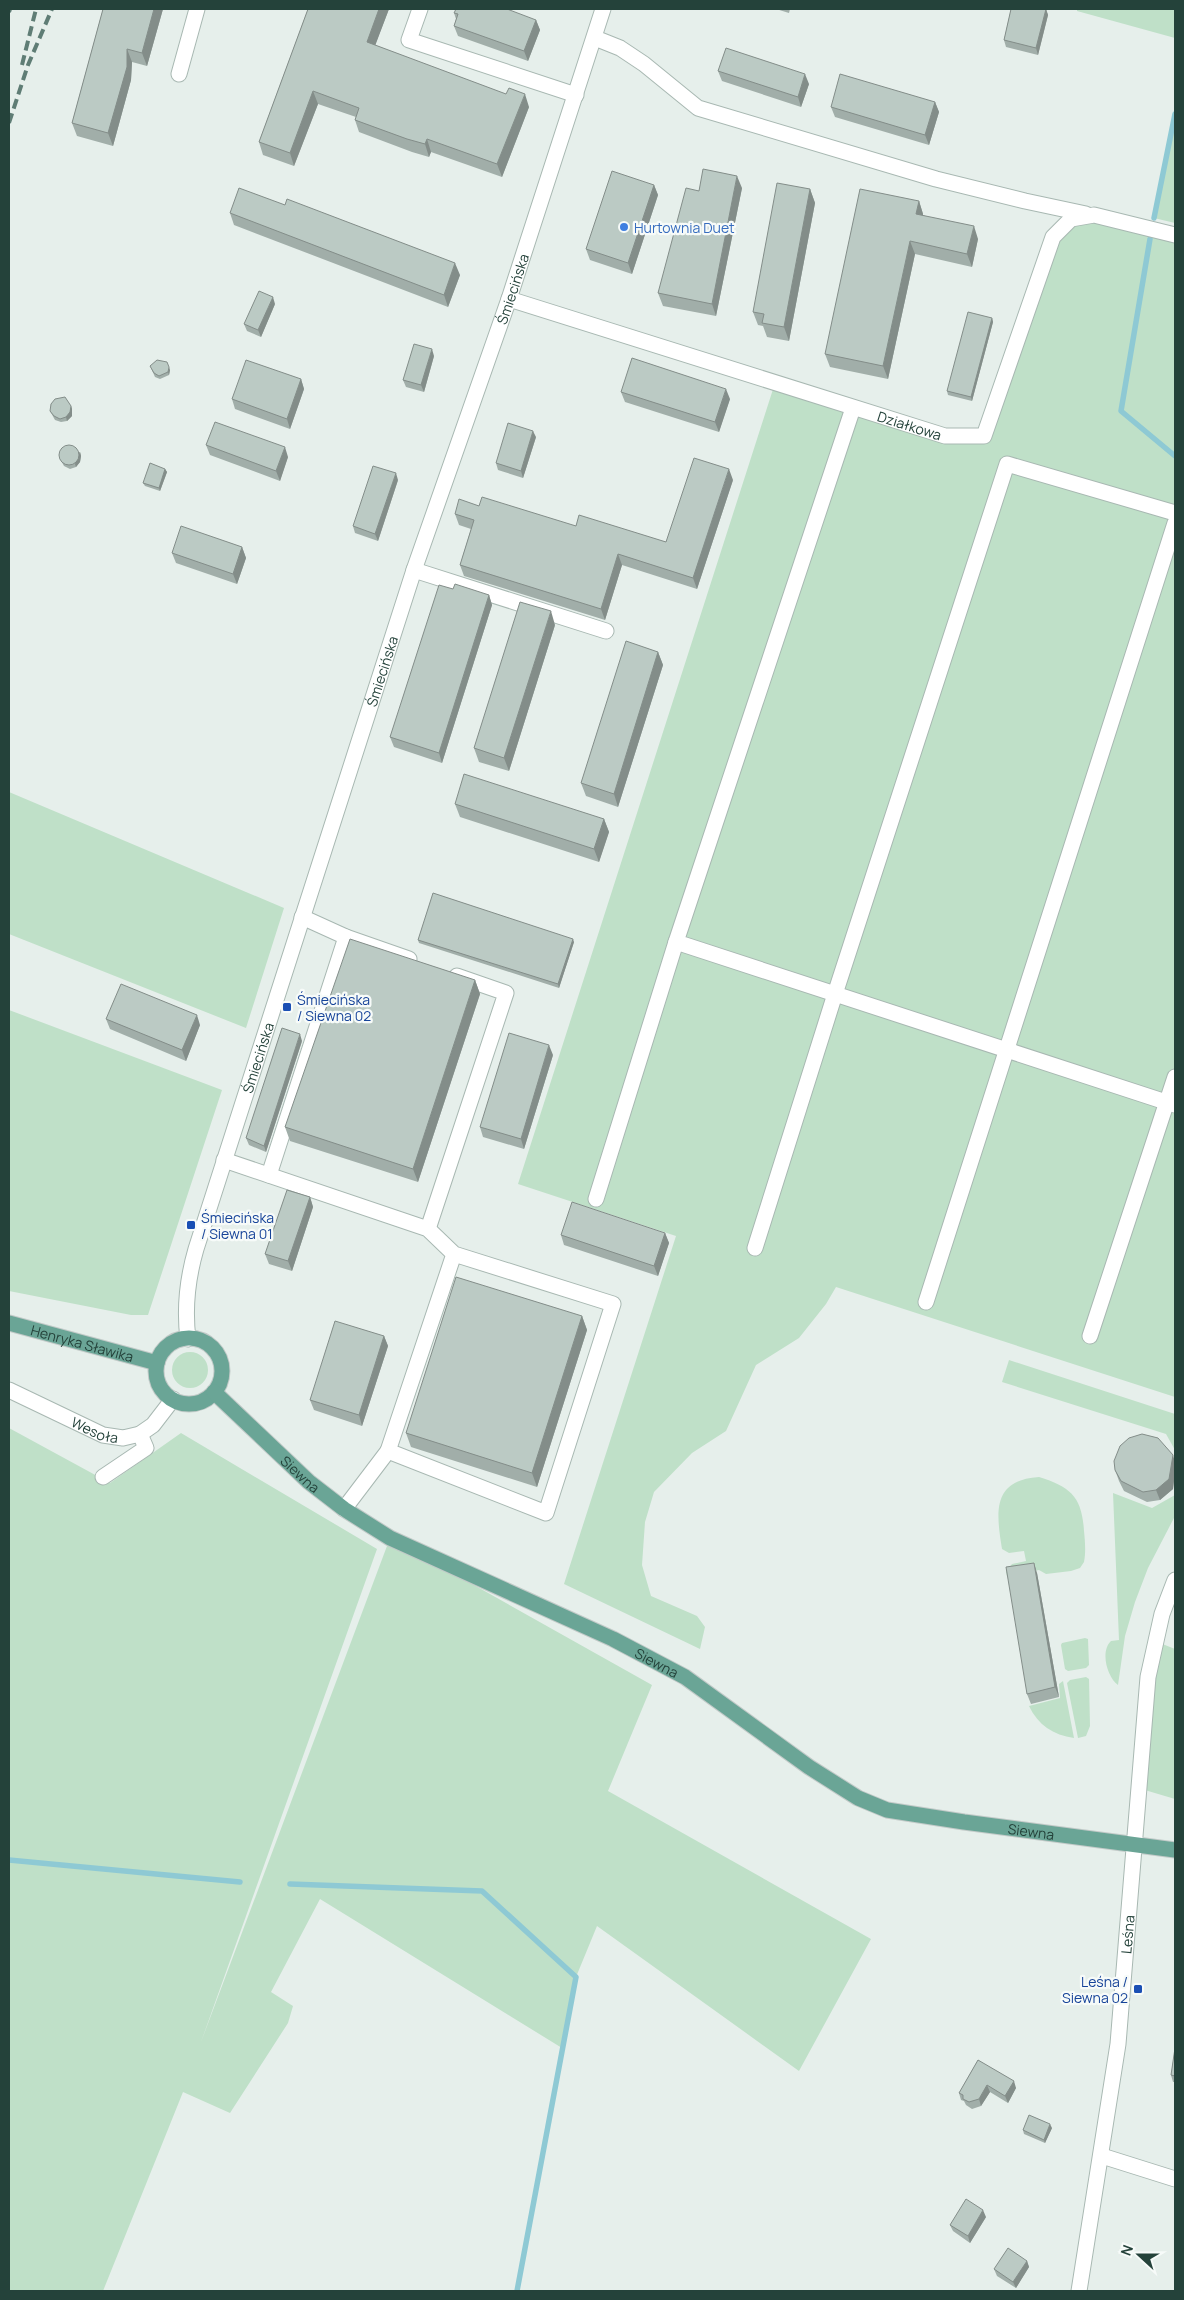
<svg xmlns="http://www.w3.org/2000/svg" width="1184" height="2300" font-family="Manrope,sans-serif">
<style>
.green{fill:#bfe0c8}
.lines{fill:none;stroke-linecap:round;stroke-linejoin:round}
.stream{stroke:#8ec9d4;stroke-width:5.5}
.minor-casing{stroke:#a8b8b2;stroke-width:17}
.major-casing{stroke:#c2cac8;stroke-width:17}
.minor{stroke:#fff;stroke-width:15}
.major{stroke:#6aa596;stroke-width:15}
.rail{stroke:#5f7d75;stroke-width:4;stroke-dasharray:10 5;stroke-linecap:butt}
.wall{fill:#a1aea9}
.shaded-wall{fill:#838d89}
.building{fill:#bbcac4;stroke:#838d89}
.shop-dot{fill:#3f7fe0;stroke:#f7fbf9;stroke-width:2}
.transit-dot{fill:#1a4fb4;stroke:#f7fbf9;stroke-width:2}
.labels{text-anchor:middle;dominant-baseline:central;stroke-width:4.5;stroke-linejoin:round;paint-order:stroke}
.shop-label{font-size:14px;fill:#366cbe;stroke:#f7fbf9;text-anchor:start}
.street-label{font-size:14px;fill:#24423a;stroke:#f7fbf9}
.transit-label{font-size:14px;fill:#164399;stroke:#f7fbf9;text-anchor:start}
</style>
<rect width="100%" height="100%" fill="#e6efeb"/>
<path class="green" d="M1077,9H1175V38L1077,11Z
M1175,114V223L1154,218Z
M1071,219L1175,235V1397L836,1287L826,1304L799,1338L756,1365L726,1431L692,1453L654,1492L645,1522L642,1565L651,1596L697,1616L705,1627L700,1649L564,1584L676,1236L518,1184L775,383L945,436H984L1053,237Z
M9,792L284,908L246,1028L9,934Z
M9,1010L222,1090L148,1315H131L9,1291Z
M172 1370a18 18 0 1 1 36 0a18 18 0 1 1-36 0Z
M1009,1360L1175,1414V1450L1166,1434L1002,1382Z
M9,1428L110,1483L181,1433L377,1549L201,2042L390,1538L652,1685L608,1791L871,1939L799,2071L597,1926L576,1977L562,2048L320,1899L271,1992L293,2006L288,2023L230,2113L183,2092L103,2291H9Z
M1039,1477C1071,1487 1082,1497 1084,1531C1085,1541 1086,1552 1084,1562L1080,1568L1071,1571L1046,1574L1039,1570L1007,1576L1006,1572L1012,1564L1026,1561L1024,1551L1009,1553L1002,1549C996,1512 992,1480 1039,1477Z
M1113,1493L1152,1508L1175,1495V1516L1148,1568L1135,1602L1125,1636L1118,1685C1107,1677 1100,1651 1111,1641L1119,1640Z
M1085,1638L1088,1639L1089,1665L1086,1668L1068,1671L1065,1669L1061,1645L1062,1643Z
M1155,1641L1175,1649V1799L1138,1788Z
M1086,1677L1089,1679L1090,1726L1086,1736L1078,1738L1067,1683L1070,1680Z
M1063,1681L1074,1738C1053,1735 1038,1725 1029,1706L1060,1698L1059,1684Z"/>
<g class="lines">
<path class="stream" d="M1154,218L1175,114
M1150,239L1121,411L1175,456
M9,1860L240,1882
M290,1884L482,1891L576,1977L517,2291"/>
<defs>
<g id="minor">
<path d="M420,9L409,40L576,95"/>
<path d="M595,38L620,48L644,64L698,108L936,179L1025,201L1086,214"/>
<path d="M179,74L197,9"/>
<path id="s1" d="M509,299L945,436H984L1053,237L1071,219L1094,215L1175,235"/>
<path d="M853,408L676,942L1175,1105"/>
<path d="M414,570L606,631"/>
<path d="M302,917L346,937"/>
<path d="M224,1160L428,1229L454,1254L388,1451L546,1513L613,1304L454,1254"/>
<path d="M269,1175L346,937L409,959"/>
<path d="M596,1199L676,942"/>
<path d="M428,1229L506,993L457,976"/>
<path d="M755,1248L835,994L1007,464L1175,513"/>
<path d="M926,1302L1175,523"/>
<path d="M1090,1336L1175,1077"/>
<path id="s2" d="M188,1339C184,1307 187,1280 196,1249L414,570L509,299L603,9"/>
<path id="s3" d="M9,1390L103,1435L123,1438L140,1434L153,1425L173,1399"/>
<path d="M103,1477L146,1448L140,1434"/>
<path d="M344,1509L388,1451"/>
<path d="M1102,2156L1175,2179"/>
<path id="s4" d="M1079,2291L1118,2044L1148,1677L1162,1614L1175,1580"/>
</g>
<g id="major">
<path id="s5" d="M9,1323L157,1363"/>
<circle cx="189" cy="1371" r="33"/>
<path id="s6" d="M214,1392L309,1482L344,1509L390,1538L613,1639L685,1677L809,1767L858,1798L887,1810L964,1822L1175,1850"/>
</g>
</defs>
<use href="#minor" class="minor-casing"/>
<use href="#major" class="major-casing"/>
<use href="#minor" class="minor"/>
<use href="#major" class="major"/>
<path class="rail" d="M9,12L10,9
M22,65L36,9
M9,123L28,65L52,9"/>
</g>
<path class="wall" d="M103,9H163L147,66L132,62L131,80L113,146L77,136L72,123Z
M308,9H389L375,45L529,107L502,177L431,152L429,157L412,152L359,132L355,120L356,117L318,104L294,166L263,155L259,142Z
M776,9H790L789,13Z
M1011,9H1046L1048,15L1038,55L1006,47L1004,40Z
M454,13L536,20L540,30L528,61L458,36L454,26L456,19Z
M718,71L809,84L801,107L722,81Z
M935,102L939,112L929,145L835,117L831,107Z
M654,185L658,195L632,274L590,260L586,249Z
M742,188L716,316L663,306L658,293L699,191Z
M810,189L815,203L789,341L767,337L763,326L758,325L753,312Z
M919,201L923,214V215L978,239L972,267L915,254L888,379L830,367L825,354Z
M230,213L460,275L448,307L234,225Z
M275,304L261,337L247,331L244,324Z
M992,318L993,322L972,401L948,395L947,391Z
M434,356L424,392L406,387L403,380Z
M150,366L170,370L169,375L160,379L155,377Z
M301,379L304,389L290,429L235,409L232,399Z
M621,392L730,399L719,432L625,402Z
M71,406L72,409V416L67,421L61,422L55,420L50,411Z
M536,437L523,478L498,470L496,463Z
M206,445L288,457L280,481L210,455Z
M80,452L81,456L80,462L76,467L70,469L64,466L59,457Z
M165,469L167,472L160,491L145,486L143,483Z
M398,480L378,541L355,533L353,526Z
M733,480L697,589L622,565L605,620L464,576L460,565L471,529L459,525L455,514L479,506L576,526L666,542Z
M242,547L246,558L237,584L176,563L172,553Z
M453,589L489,595L492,605L442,763L394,747L390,737Z
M555,625L509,771L479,762L474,748Z
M658,652L663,665L618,807L586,796L581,783Z
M455,804L604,819L609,832L599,862L460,817Z
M418,940L574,942L559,988L419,943Z
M475,980L480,994L418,1182L290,1141L285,1127Z
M106,1019L200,1025L186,1061L110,1029Z
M302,1041L266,1152L249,1145L246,1138Z
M553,1055L524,1149L483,1137L480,1127Z
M310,1197L313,1207L292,1271L269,1264L265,1254Z
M665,1233L669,1243L658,1276L564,1245L561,1235Z
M582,1316L587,1330L537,1487L411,1447L406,1433Z
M384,1336L388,1346L362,1426L314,1410L310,1400Z
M1175,1462V1473L1173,1489L1160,1500L1147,1502L1124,1491L1119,1481L1115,1470Z
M1037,1573L1059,1697L1031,1704L1027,1694Z
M1175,2048V2082H1173L1171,2075Z
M978,2060L1016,2088L1008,2103L990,2092L981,2106L972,2109L966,2105L964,2101L961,2100L959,2093Z
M1052,2128L1045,2143L1024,2134L1023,2130Z
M986,2217L970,2243L953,2231L950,2225Z
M1027,2261L1029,2267L1016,2288L997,2276L994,2269Z"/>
<path class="shaded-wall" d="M154,9H163L147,66L142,53Z
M379,9H389L372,54L367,42Z
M1046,9L1048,15L1038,55L1036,48Z
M536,20L540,30L528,61L524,51Z
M127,49L132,62L131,80L113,146L108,133Z
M805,74L809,84L801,107L798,97Z
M313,91L318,104L294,166L290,153Z
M525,94L529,107L502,177L497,164Z
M935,102L939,112L929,145L925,135Z
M427,139L431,152L429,157L425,144Z
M737,176L742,188L716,316L712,304Z
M654,185L658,195L632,274L628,263Z
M810,189L815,203L789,341L784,327Z
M919,201L923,214L921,227L916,214Z
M974,226L978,239L972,267L967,254Z
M910,241L915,254L888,379L883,366Z
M455,263L460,275L448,307L444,295Z
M273,297L275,304L261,337L258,330Z
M992,318L993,322L972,401L971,397Z
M432,349L434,356L424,392L421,385Z
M169,367L170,370L169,375L168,372Z
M301,379L304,389L290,429L287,419Z
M726,389L730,399L719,432L715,422Z
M71,406L72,409V416L67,421L66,417Z
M533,431L536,437L523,478L521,471Z
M285,447L288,457L280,481L276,471Z
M80,452L81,456L80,462L76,467L75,464Z
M165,469L167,472L160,491L159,488Z
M729,469L733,480L697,589L693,578Z
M396,473L398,480L378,541L375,534Z
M242,547L246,558L237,584L233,574Z
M618,554L622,565L605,620L601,609Z
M489,595L492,605L442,763L439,753Z
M551,611L555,625L509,771L504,758Z
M658,652L663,665L618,807L614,794Z
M604,819L609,832L599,862L594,849Z
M573,939L574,942L559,988L558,984Z
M475,980L480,994L418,1182L413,1169Z
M197,1015L200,1025L186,1061L182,1050Z
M300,1034L302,1041L266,1152L264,1146Z
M549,1045L553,1055L524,1149L521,1139Z
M310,1197L313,1207L292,1271L288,1261Z
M665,1233L669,1243L658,1276L654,1266Z
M582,1316L587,1330L537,1487L532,1473Z
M384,1336L388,1346L362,1426L359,1415Z
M1173,1455L1175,1462V1473L1173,1489L1160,1500L1156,1490Z
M1034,1563L1037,1573L1059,1697L1055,1687Z
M1014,2081L1016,2088L1008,2103L1005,2096Z
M987,2085L990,2092L981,2106L979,2099Z
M1050,2124L1052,2128L1045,2143L1044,2140Z
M983,2210L986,2217L970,2243L968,2236Z
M1027,2261L1029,2267L1016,2288L1013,2282Z"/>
<path class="building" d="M103,9H154L142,53L127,49V67L108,133L72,123Z
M308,9H379L367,42L506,94L509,88L525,94L497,164L427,139L425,144L407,139L355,120L359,108L313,91L290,153L259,142Z
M456,9H507L536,20L524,51L454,26L458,14L454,13Z
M1011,9H1046L1036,48L1004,40Z
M726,48L805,74L798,97L718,71Z
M840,74L935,102L925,135L831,107Z
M703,169L737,176L712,304L658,293L686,188L699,191Z
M612,171L654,185L628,263L586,249Z
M777,183L810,189L784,327L762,323L764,314L753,312Z
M239,188L285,205L287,199L455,263L444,295L230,213Z
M860,189L919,201L916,214L974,226L967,254L910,241L883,366L825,354Z
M259,291L273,297L258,330L244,324Z
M968,312L992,318L971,397L947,391Z
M414,344L432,349L421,385L403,380Z
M632,358L726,389L715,422L621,392Z
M157,360L167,362L169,367L168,372L159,376L154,373L150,366Z
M246,360L301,379L287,419L232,399Z
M65,397L71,406L70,412L66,417L60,419L54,416L50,411L51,404L55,399Z
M215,422L285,447L276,471L206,445Z
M508,423L533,431L521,471L496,463Z
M59 455a10 10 0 1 1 20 0a10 10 0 1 1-20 0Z
M694,458L729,469L693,578L618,554L601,609L460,565L474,520L455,514L459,499L479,506L482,497L576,526L579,515L666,542Z
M150,463L165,469L159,488L143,483Z
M373,466L396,473L375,534L353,526Z
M181,526L242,547L233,574L172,553Z
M455,584L489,595L439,753L390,737L439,585L453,589Z
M520,602L551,611L504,758L474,748Z
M626,641L658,652L614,794L581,783Z
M464,774L604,819L594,849L455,804Z
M433,893L573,939L558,984L418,940Z
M350,939L475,980L413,1169L285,1127Z
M121,984L197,1015L182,1050L106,1019Z
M282,1028L300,1034L264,1146L246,1138Z
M509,1033L549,1045L521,1139L480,1127Z
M287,1190L310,1197L288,1261L265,1254Z
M572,1202L665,1233L654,1266L561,1235Z
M456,1277L582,1316L532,1473L406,1433Z
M335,1321L384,1336L359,1415L310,1400Z
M1142,1434L1158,1438L1173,1455L1169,1479L1156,1490L1143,1492L1121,1481L1115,1470L1114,1461L1120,1446L1129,1438Z
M1034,1563L1055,1687L1027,1694L1006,1567Z
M1175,2048V2076L1171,2075Z
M978,2060L1014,2081L1005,2096L987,2085L979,2099L969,2102L963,2099V2095L959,2093Z
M1029,2115L1050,2124L1044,2140L1023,2130Z
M966,2199L983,2210L968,2236L950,2225Z
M1008,2248L1027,2261L1013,2282L994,2269Z"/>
<circle class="shop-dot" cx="624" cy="227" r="5"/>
<g class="transit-dot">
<rect x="282" y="1002" width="10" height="10" rx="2.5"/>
<rect x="186" y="1220" width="10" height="10" rx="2.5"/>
<rect x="1133" y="1984" width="10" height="10" rx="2.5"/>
</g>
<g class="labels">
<g class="shop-label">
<text x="634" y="227">Hurtownia Duet</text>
</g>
<g class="street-label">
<text stroke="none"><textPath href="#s2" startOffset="1102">Śmiecińska</textPath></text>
<text stroke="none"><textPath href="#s1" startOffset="420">Działkowa</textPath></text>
<text stroke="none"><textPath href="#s2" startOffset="698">Śmiecińska</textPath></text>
<text stroke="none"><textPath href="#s2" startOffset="292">Śmiecińska</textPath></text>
<text stroke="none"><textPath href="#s5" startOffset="76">Henryka Sławika</textPath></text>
<text stroke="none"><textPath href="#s3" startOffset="95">Wesoła</textPath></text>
<text stroke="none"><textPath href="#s6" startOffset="119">Siewna</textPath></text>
<text stroke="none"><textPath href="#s6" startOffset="524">Siewna</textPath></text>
<text stroke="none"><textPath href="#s6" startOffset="944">Siewna</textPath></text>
<text stroke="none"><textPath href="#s4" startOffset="360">Leśna</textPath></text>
</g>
<g class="transit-label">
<text x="297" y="999">Śmiecińska<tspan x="297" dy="16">/ Siewna 02</tspan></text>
<text x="201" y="1217">Śmiecińska<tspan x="201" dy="16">/ Siewna 01</tspan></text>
<text x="1128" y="1981" text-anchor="end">Leśna /<tspan x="1128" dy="16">Siewna 02</tspan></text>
</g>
</g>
<rect width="1184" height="2300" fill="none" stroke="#24423a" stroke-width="20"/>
<g transform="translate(1139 2255) rotate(291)" stroke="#f7fbf9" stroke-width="4" paint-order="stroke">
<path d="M0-4L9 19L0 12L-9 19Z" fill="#24423a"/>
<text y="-8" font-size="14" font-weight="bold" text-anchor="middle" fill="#24423a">N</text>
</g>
</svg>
